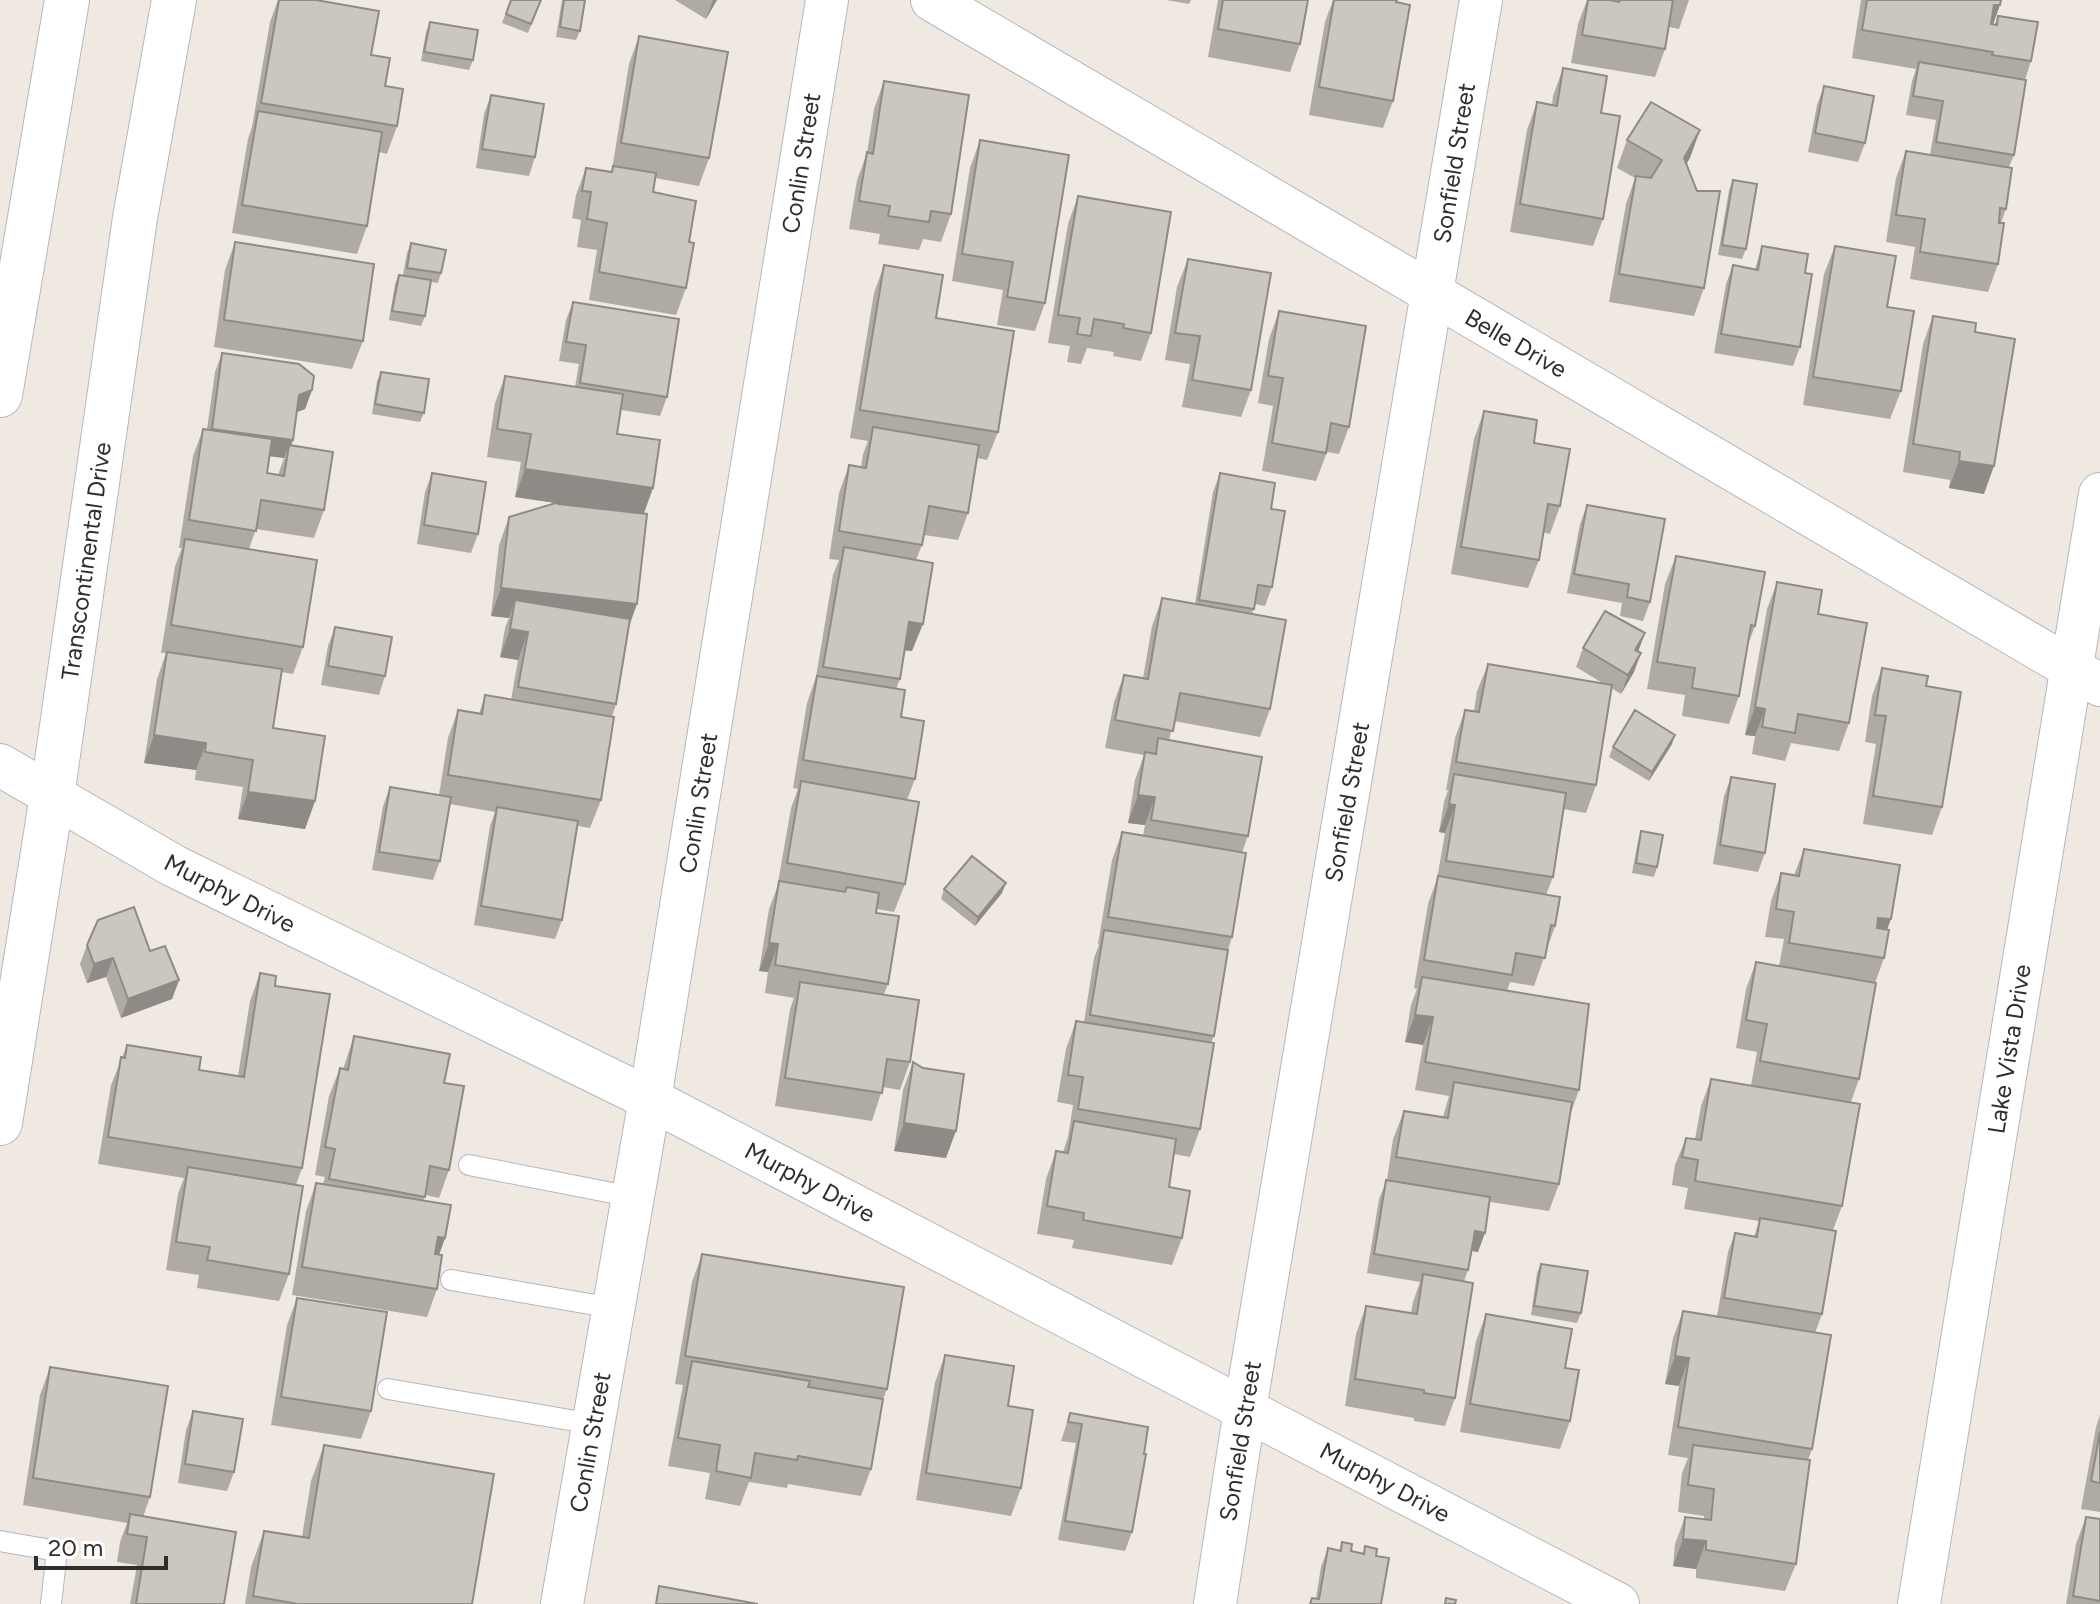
<svg xmlns="http://www.w3.org/2000/svg" width="2100" height="1604" font-family="Figtree,sans-serif">
<style>
.lines{fill:none;stroke-linecap:round;stroke-linejoin:round}
.lane-casing{stroke:#b4b7c1;stroke-width:22}
.street-casing{stroke:#b4b7c1;stroke-width:44}
.secondary-casing{stroke:#b4b7c1;stroke-width:46}
.lane{stroke:#fff;stroke-width:20}
.street{stroke:#fff;stroke-width:42}
.secondary{stroke:#fff;stroke-width:44}
.wall{fill:#afaba4;fill-rule:evenodd}
.shaded-wall{fill:#8e8b86}
.building{fill:#cbc7bf;stroke:#8e8b86;stroke-width:2}
.labels{text-anchor:middle;dominant-baseline:central;stroke-width:6;stroke-linejoin:round;paint-order:stroke}
.street-label{font-size:24px;fill:#2e2e2e;stroke:#fff}
</style>
<rect width="100%" height="100%" fill="#efe9e1"/>
<g class="lines">
<defs>
<path id="lane" d="M469,1165L633,1197
M451,1280L613,1308
M388,1389L593,1424
M0,1541L57,1551L51,1604"/>
<path id="street" d="M932,0L2100,685
M0,765L174,866L650,1099L1618,1604
M562,1604L650,1099L827,0
M1215,1604L1245,1409L1481,0
M1919,1604L2100,494"/>
<path id="secondary" d="M0,395L67,0
M0,1123L52,796L135,218L174,0"/>
</defs>
<use href="#lane" class="lane-casing"/>
<use href="#street" class="street-casing"/>
<use href="#secondary" class="secondary-casing"/>
<use href="#lane" class="lane"/>
<use href="#street" class="street"/>
<use href="#secondary" class="secondary"/>
</g>
<path class="wall" d="M278,0H316L371,55L385,86L397,126L387,154L379,152L367,226L357,254L232,233L248,139L252,127L270,22Z
M511,0H541L528,33L502,23Z
M562,0H585L580,31L576,40L556,37Z
M675,0H717L706,19Z
M1166,0H1191L1189,4Z
M1218,0H1308L1300,44L1290,72L1208,57Z
M1333,0H1397L1393,101L1383,128L1309,115L1325,22Z
M1587,0H1689L1679,29L1669,27L1665,49L1655,77L1571,63L1578,24Z
M1861,0H2001L1993,24H1995L1998,16L2031,61L2025,80L2014,155L2009,167L2006,209L2001,223L1998,264L1988,292L1910,279L1915,247L1886,242L1896,178L1906,151L1930,155L1936,120L1906,115L1912,81L1916,69L1852,58Z
M430,22L473,60L469,70L421,61L426,32Z
M639,36L709,158L699,186L655,178L653,192L689,242L686,288L676,315L589,300L597,250L577,247L581,220L572,218L576,195L586,168L611,172L612,170L629,64Z
M1563,68L1601,113L1603,219L1593,246L1510,232L1527,130L1537,102L1552,105L1553,96Z
M884,81L951,214L941,242L923,239L919,250L878,244L880,234L849,229L857,180L867,153L874,109Z
M1824,86L1865,143L1858,162L1808,152L1817,105Z
M491,95L535,157L529,176L476,168L484,114Z
M1700,130L1687,163L1704,288L1694,316L1609,302L1626,204L1635,178L1617,168L1627,140Z
M980,140L1045,303L1035,331L997,325L1003,290L952,281L970,168Z
M1733,180L1746,249L1742,259L1718,255L1729,190Z
M1078,196L1151,333L1141,361L1113,356L1114,352L1087,348L1081,364L1067,362L1070,346L1048,343L1068,224Z
M235,242L363,341L352,369L214,347L225,270Z
M411,243L441,273L438,283L431,282L425,316L421,326L389,320L395,284L399,275H403L407,253Z
M1762,246L1805,273L1800,347L1793,366L1714,353L1726,284L1733,265L1755,269Z
M1835,246L1887,307L1901,391L1890,419L1803,405L1824,274Z
M1188,259L1251,390L1241,417L1182,407L1190,364L1165,360L1177,287Z
M884,265L936,318L998,432L987,460L977,458L968,513L958,540L924,535L922,545L916,560L912,651L904,650L900,679L896,689L901,717L915,779L907,800L905,884L894,912L877,909L876,913L888,984L884,994L910,1062L900,1090L883,1087L872,1121L775,1106L790,1009L794,998L765,993L768,972L759,971L769,909L777,888L791,808L798,789L793,788L807,703L816,677L833,575L839,560L829,559L839,493L849,465L861,467L863,454L868,441L850,438L874,293Z
M573,302L667,397L660,416L621,410L617,434L644,514L629,626L616,704L612,717L601,800L590,828L578,826L562,920L555,939L474,925L490,826L495,812L450,804L440,861L433,880L372,870L383,806L390,787L439,795L448,738L458,710L479,714L485,695L511,700L518,660L500,657L505,628L509,618L491,616L499,545L509,517L556,503L515,497L521,462L487,457L495,403L505,376L575,387L579,364L559,361L566,320Z
M1279,311L1349,427L1339,454L1327,452L1316,481L1262,471L1273,406L1258,403L1269,339Z
M1933,316L1975,332L1984,494L1949,488L1950,480L1903,472L1923,344Z
M222,353L312,390L305,409L297,412L291,445L324,510L314,538L256,529L249,549L303,647L293,674L281,672L273,728L315,801L305,829L238,819L243,787L195,780L196,770L144,763L157,679L166,653H161L175,566L182,548H179L193,456L203,429H207L215,372ZM270,456L284,458L278,475L267,473Z
M381,372L424,413L420,422L372,414L377,381Z
M1484,411L1534,443L1560,506L1550,534L1543,532L1539,560L1528,588L1451,574L1474,439Z
M432,473L478,534L471,553L417,544L425,492Z
M1220,473L1271,509L1272,587L1265,606L1255,604L1252,614L1270,709L1260,737L1174,721L1169,740L1248,836L1242,852L1232,937L1228,950L1214,1036L1211,1043L1200,1129L1190,1157L1174,1154L1169,1187L1182,1238L1172,1265L1072,1248L1074,1240L1037,1234L1046,1179L1056,1151L1063,1152L1068,1137L1073,1105L1057,1102L1066,1049L1076,1021L1084,1022L1094,958L1099,945L1098,944L1112,860L1122,832L1143,836L1145,825L1128,823L1135,780L1144,755L1105,748L1114,702L1124,675L1143,678L1152,626L1162,598L1195,604L1213,492Z
M1587,505L1650,602L1643,621L1620,616L1622,603L1567,593L1580,524Z
M1676,556L1755,626L1747,647L1739,696L1729,724L1682,716L1685,695L1647,689L1665,584Z
M1777,582L1818,614L1849,723L1839,751L1791,743L1785,761L1752,754L1755,736L1745,735L1767,609Z
M335,627L385,676L379,695L321,685L328,646Z
M1583,648L1638,652L1634,672L1621,694L1611,688L1596,785L1586,813L1563,809L1553,877L1546,895L1555,926L1534,986L1510,982L1507,991L1579,1090L1569,1118L1559,1184L1549,1211L1490,1202L1478,1252L1472,1251L1468,1270L1464,1281L1455,1398L1445,1426L1414,1421V1418L1345,1406L1356,1334L1366,1306L1411,1313L1413,1302L1420,1282L1367,1273L1379,1199L1387,1180L1393,1139L1404,1111L1443,1117L1449,1096L1415,1090L1423,1045L1405,1042L1411,1005L1417,989L1414,988L1428,904L1437,879L1445,833L1439,832L1444,802L1448,790H1446L1455,738L1465,710L1474,711L1477,691L1488,664L1604,684L1576,667Z
M1882,668L1942,807L1932,835L1863,824L1876,744L1865,742L1872,696Z
M1672,744L1649,781L1609,757L1613,747Z
M1731,777L1765,853L1758,872L1713,864L1724,796Z
M1641,831L1657,867L1654,877L1632,873L1638,841Z
M1804,849L1887,930L1884,958L1875,983L1859,1079L1851,1102L1842,1206L1833,1230L1822,1314L1815,1333L1812,1449L1808,1460L1796,1564L1785,1591L1696,1578V1569L1673,1566L1675,1544L1685,1517L1704,1519V1516L1678,1512L1682,1473L1688,1458L1668,1455L1679,1386L1665,1384L1673,1338L1683,1311L1717,1316L1728,1252L1735,1233L1754,1237L1759,1221L1684,1209L1688,1188L1672,1185L1675,1165L1686,1138L1695,1139L1701,1106L1711,1079L1751,1085L1757,1052L1736,1048L1746,989L1756,962L1779,966L1784,939L1765,937L1771,901L1781,873L1794,875Z
M944,889L1002,893L975,926L941,899Z
M87,945L150,951L179,980L172,999L121,1018L106,977L87,983L80,964Z
M260,973L275,986L302,1168L296,1185L289,1274L279,1301L197,1288L199,1275L166,1270L178,1194L184,1178L98,1164L111,1085L127,1045L199,1070L238,1076L250,1001Z
M354,1036L444,1083L449,1170L439,1198L425,1195L423,1201L445,1238L439,1255L437,1289L427,1317L292,1295L306,1211L316,1183L323,1184L325,1177L315,1175L329,1096L340,1068L343,1069Z
M913,1062L946,1158L894,1151L903,1090Z
M702,1254L887,1389L882,1402L871,1469L861,1496L788,1484L787,1488L749,1482L740,1506L705,1499L710,1473L668,1466L683,1385L675,1384L692,1282Z
M1541,1264L1581,1313L1577,1323L1531,1315L1537,1273Z
M297,1298L371,1411L361,1439L271,1425L287,1325Z
M1486,1314L1565,1368L1570,1421L1560,1449L1460,1432L1476,1341Z
M945,1355L1008,1406L1021,1488L1011,1516L916,1500L935,1382Z
M50,1367L150,1497L143,1517L224,1604H130L137,1565L117,1562L120,1542L127,1523L23,1505L40,1395Z
M193,1411L234,1472L227,1491L178,1483L186,1430Z
M1070,1413L1148,1427L1132,1532L1125,1551L1058,1540L1076,1443L1061,1441Z
M2100,1415V1512L2081,1509L2096,1427Z
M324,1445L472,1604H245L251,1567L264,1531L302,1537L311,1481Z
M2086,1517L2100,1519V1604H2066L2076,1544Z
M1342,1542L1351,1551L1363,1553L1365,1546L1376,1556L1381,1604H1310L1312,1598H1316L1321,1567L1328,1548L1339,1550Z"/>
<path class="shaded-wall" d="M713,0H717L706,19Z
M1994,5H2000L1990,33Z
M1700,130L1690,158L1674,185L1684,158Z
M312,390L305,409L292,414L299,395Z
M212,429L293,440L287,457L289,445L284,458L205,448Z
M1959,461L1994,466L1984,494L1949,488Z
M525,469L653,488L643,516L515,497Z
M501,588L637,604L627,632L515,600L509,618L491,616Z
M909,622L923,624L912,651L899,650Z
M510,629L528,632L518,660L500,657Z
M1645,633L1638,652L1635,650Z
M1641,653L1634,672L1621,694L1628,675Z
M1755,707L1765,709L1755,736L1745,735Z
M154,735L206,743L196,770L144,763Z
M1675,735L1672,744L1649,781L1652,772Z
M248,792L315,801L305,829L238,819Z
M1138,795L1155,797L1145,825L1128,823Z
M1449,804L1455,805L1445,833L1439,832Z
M1006,883L1002,893L975,926L978,917Z
M1878,918L1891,919L1881,947L1868,946Z
M769,943L778,944L768,972L759,971Z
M113,958L106,977L87,983L94,964Z
M179,980L172,999L121,1018L128,999Z
M1415,1015L1433,1017L1423,1045L1405,1042Z
M904,1123L956,1131L946,1158L894,1151Z
M1475,1231L1485,1233L1478,1252L1468,1250Z
M438,1237L445,1238L435,1266L428,1265Z
M1675,1356L1689,1358L1679,1386L1665,1384Z
M1683,1539L1706,1541L1696,1569L1673,1566Z"/>
<path class="building" d="M279,0H316L379,11L371,55L390,58L385,86L403,89L397,126L261,103Z
M511,0H541L531,24L506,14Z
M564,0H585L580,31L560,27Z
M1223,0H1308L1300,44L1218,29Z
M1334,0H1397L1396,2L1410,5L1393,101L1319,87Z
M1588,0H1610L1619,2V0H1673L1665,49L1582,35Z
M1867,0H2001L2000,5H1994L1991,24L1997,25L1998,16L2038,22L2031,61L1992,55L1993,52L1862,30Z
M430,22L478,30L473,60L424,52Z
M639,36L728,52L709,158L621,143Z
M1919,62L2026,80L2014,155L1936,142L1943,101L1913,96Z
M1563,68L1607,76L1601,113L1620,116L1603,219L1520,204L1537,102L1557,106Z
M884,81L969,95L951,214L931,211L929,222L888,216L890,206L859,201L867,152L873,154Z
M1824,86L1874,96L1865,143L1815,133Z
M491,95L544,104L535,157L482,149Z
M1651,102L1700,130L1684,158L1697,191H1720L1704,288L1619,274L1636,176L1651,178L1662,160L1627,140Z
M258,111L382,132L367,226L242,205Z
M980,140L1069,155L1045,303L1007,297L1013,262L962,254Z
M1906,151L2012,168L2006,209L2000,208L1999,223H2004L1998,264L1920,252L1925,219L1896,215Z
M613,166L656,173L653,192L696,201L689,242L694,243L686,288L599,272L607,223L587,219L591,192L582,191L586,168L612,172Z
M1733,180L1757,184L1746,249L1722,245Z
M1078,196L1171,212L1151,333L1123,328L1124,324L1094,319L1091,336L1077,334L1080,318L1058,315Z
M235,242L374,264L363,341L224,320Z
M411,243L446,250L441,273L407,268Z
M1762,246L1808,254L1805,273L1812,274L1800,347L1721,334L1733,265L1758,270Z
M1835,246L1896,256L1887,307L1914,311L1901,391L1813,377Z
M1188,259L1271,273L1251,390L1192,380L1200,336L1175,333Z
M884,265L943,275L936,318L1014,331L998,432L860,410Z
M399,275L431,280L425,316L392,311Z
M573,302L679,319L667,397L580,383L586,345L566,342Z
M1279,311L1366,326L1349,427L1331,423L1326,453L1272,443L1283,378L1268,376Z
M1933,316L1976,323L1975,332L2015,339L1994,466L1959,461L1960,452L1913,444Z
M222,353L299,364L314,376L312,390L299,395L293,440L212,429Z
M381,372L429,379L424,413L375,404Z
M505,376L623,394L617,434L660,440L653,488L525,469L531,434L497,429Z
M1484,411L1537,420L1534,443L1570,449L1560,506L1548,504L1539,560L1461,547Z
M873,427L979,445L968,513L929,506L922,545L839,531L849,465L866,468Z
M203,429L272,439L267,473L284,476L289,445L333,452L324,510L261,500L256,531L189,520Z
M432,473L486,482L478,534L424,525Z
M1220,473L1275,483L1271,509L1285,511L1272,587L1258,585L1254,609L1199,600Z
M559,502L558,504L647,514L637,604L501,588L509,517Z
M1587,505L1665,519L1650,602L1627,597L1629,584L1574,574Z
M185,539L317,560L303,647L171,625Z
M844,547L933,563L923,624L909,622L900,679L823,667Z
M1676,556L1765,572L1755,626L1751,625L1739,696L1692,688L1695,668L1657,662Z
M1777,582L1822,590L1818,614L1867,623L1849,723L1798,714L1795,733L1762,727L1765,709L1755,707Z
M1162,598L1286,620L1270,709L1180,693L1173,731L1115,720L1124,675L1148,679Z
M515,600L630,619L616,704L518,687L528,632L510,629Z
M1605,611L1645,633L1635,650L1641,653L1628,675L1583,648Z
M335,627L392,637L385,676L328,666Z
M167,652L282,669L273,728L325,736L315,801L248,792L253,760L205,752L206,743L154,735Z
M1488,664L1612,685L1596,785L1456,762L1465,710L1479,712Z
M1882,668L1928,676L1926,686L1961,692L1942,807L1873,796L1886,716L1875,715Z
M817,676L905,690L901,717L924,721L915,779L803,760Z
M485,695L614,717L601,800L448,775L458,710L482,714Z
M1635,710L1675,735L1652,772L1613,747Z
M1158,738L1262,757L1248,836L1151,820L1155,797L1138,795L1145,752L1156,754Z
M1454,774L1566,793L1553,877L1446,861L1455,805L1449,804Z
M1731,777L1775,784L1765,853L1720,845Z
M801,781L919,802L905,884L787,863Z
M390,787L451,797L440,861L379,852Z
M497,807L578,821L562,920L481,906Z
M1641,831L1663,835L1657,867L1636,863Z
M1122,832L1246,853L1232,937L1108,917Z
M1804,849L1900,865L1891,919L1878,918L1877,928L1889,930L1884,958L1789,943L1794,912L1776,909L1781,873L1799,876Z
M972,856L1006,883L978,917L944,889Z
M1438,876L1560,897L1555,926L1551,925L1545,958L1516,953L1512,975L1424,960Z
M779,881L845,892L847,887L879,893L876,913L899,916L888,984L775,965L778,944L769,943Z
M134,907L150,951L165,946L179,980L128,999L113,958L94,964L87,945L98,920Z
M1104,930L1228,950L1214,1036L1090,1015Z
M1756,962L1876,983L1859,1079L1760,1061L1767,1024L1746,1020Z
M260,973L276,976L275,986L330,994L302,1168L108,1137L121,1057L125,1058L127,1045L201,1057L199,1070L244,1077Z
M1422,977L1589,1004L1579,1090L1425,1062L1433,1017L1415,1015Z
M800,982L919,1000L910,1062L887,1059L882,1093L785,1078Z
M1076,1021L1214,1043L1200,1129L1078,1109L1083,1077L1068,1075Z
M354,1036L450,1054L444,1083L464,1086L449,1170L430,1166L425,1197L329,1179L335,1149L325,1147L340,1068L348,1070Z
M913,1062L923,1068L964,1074L956,1131L904,1123Z
M1711,1079L1860,1104L1842,1206L1695,1181L1698,1160L1682,1157L1686,1138L1701,1140Z
M1454,1082L1572,1102L1559,1184L1396,1157L1404,1111L1448,1118Z
M1074,1121L1176,1139L1169,1187L1190,1191L1182,1238L1083,1220L1084,1213L1047,1206L1056,1151L1068,1153Z
M188,1167L303,1186L289,1274L207,1260L210,1247L176,1242Z
M1386,1180L1490,1197L1485,1233L1475,1231L1468,1270L1374,1254Z
M316,1183L451,1205L445,1238L438,1237L435,1254L442,1255L437,1289L302,1267Z
M1760,1218L1836,1231L1822,1314L1724,1298L1735,1233L1757,1237Z
M702,1254L904,1287L887,1389L685,1356Z
M1541,1264L1588,1271L1581,1313L1534,1306Z
M1423,1274L1473,1283L1455,1398L1424,1393V1390L1355,1379L1366,1306L1417,1314Z
M297,1298L387,1312L371,1411L281,1397Z
M1683,1311L1831,1335L1812,1449L1678,1427L1689,1358L1675,1356Z
M1486,1314L1572,1329L1565,1368L1579,1370L1570,1421L1470,1404Z
M945,1355L1014,1366L1008,1406L1033,1410L1021,1488L926,1473Z
M692,1361L810,1381L808,1387L883,1399L871,1469L798,1456L797,1460L755,1453L751,1478L716,1471L720,1445L678,1438Z
M50,1367L168,1386L150,1497L33,1478Z
M193,1411L243,1419L234,1472L185,1464Z
M1070,1413L1148,1427L1144,1454H1146L1132,1532L1065,1521L1082,1424L1068,1422Z
M2100,1432V1483L2091,1481Z
M324,1445L494,1474L472,1604H298L253,1596L264,1531L309,1538Z
M1693,1445L1810,1460L1796,1564L1706,1550V1541L1683,1539L1685,1517L1711,1520L1714,1489L1688,1485Z
M130,1514L236,1532L224,1604H136L147,1537L127,1534Z
M2086,1517L2100,1519V1601L2073,1596Z
M1342,1542L1352,1544L1351,1551L1364,1554L1365,1546L1377,1549L1376,1556L1389,1558L1381,1604H1310L1312,1598L1319,1599L1328,1548L1341,1551Z
M659,1586L758,1604H656Z
M1446,1598L1456,1600L1455,1604H1445Z"/>
<g class="labels">
<g class="street-label">
<text transform="translate(801 163) rotate(-81)">Conlin Street</text>
<text transform="translate(1454 163) rotate(-81)">Sonfield Street</text>
<text transform="translate(1516 343) rotate(30)">Belle Drive</text>
<text transform="translate(86 561) rotate(-82)">Transcontinental Drive</text>
<text transform="translate(1347 802) rotate(-80)">Sonfield Street</text>
<text transform="translate(698 803) rotate(-81)">Conlin Street</text>
<text transform="translate(230 893) rotate(27)">Murphy Drive</text>
<text transform="translate(2009 1049) rotate(-81)">Lake Vista Drive</text>
<text transform="translate(810 1182) rotate(28)">Murphy Drive</text>
<text transform="translate(1240 1441) rotate(-81)">Sonfield Street</text>
<text transform="translate(590 1442) rotate(-80)">Conlin Street</text>
<text transform="translate(1385 1482) rotate(28)">Murphy Drive</text>
</g>
</g>
<path d="M36 1556v12h130v-12" fill="none" stroke="#2e2e2e" stroke-width="4"/>
<text x="48" y="1556" font-size="24" fill="#2e2e2e" stroke="#ffffff" stroke-width="6" paint-order="stroke">20 m</text>
</svg>
